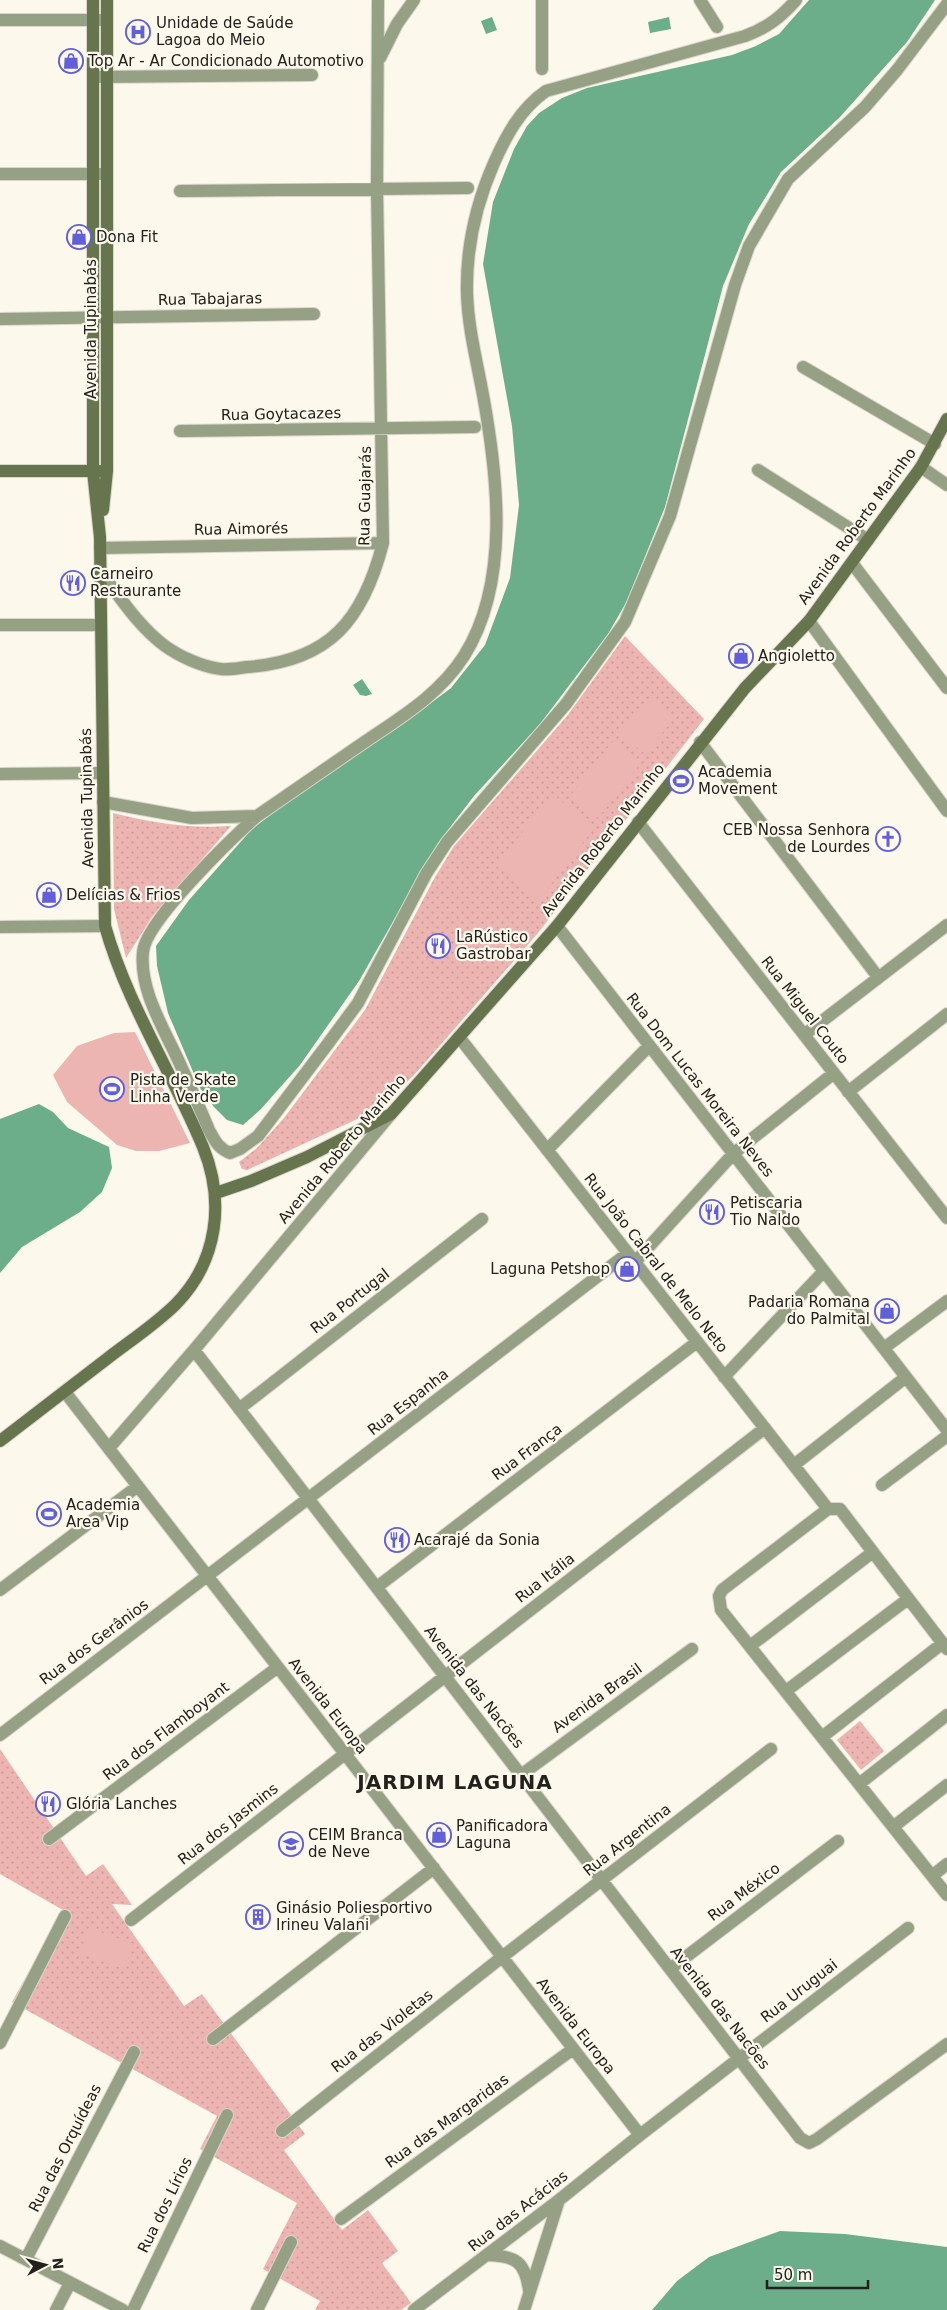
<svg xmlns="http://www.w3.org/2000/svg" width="947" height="2310" font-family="'DejaVu Sans',sans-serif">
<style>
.park{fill:url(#park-dots)}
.pitch{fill:#ecb5b2}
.water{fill:#6cae8a}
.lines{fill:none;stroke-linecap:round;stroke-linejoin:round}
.street-casing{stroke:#d9d6ca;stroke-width:14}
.secondary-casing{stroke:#d9d6ca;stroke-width:14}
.street{stroke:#95a085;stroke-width:12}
.secondary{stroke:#67754f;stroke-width:12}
.labels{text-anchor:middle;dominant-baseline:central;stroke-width:4.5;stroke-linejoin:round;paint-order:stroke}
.poi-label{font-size:15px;fill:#23211d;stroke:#fcf8eb;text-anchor:start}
.street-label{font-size:15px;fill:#23211d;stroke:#fcf8eb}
.district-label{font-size:20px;font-weight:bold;letter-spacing:1px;fill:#23211d;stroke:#fcf8eb}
</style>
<defs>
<pattern id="park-dots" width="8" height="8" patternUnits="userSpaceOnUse" patternTransform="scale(1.25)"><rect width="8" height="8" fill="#ecb5b2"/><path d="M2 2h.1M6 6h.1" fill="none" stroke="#ca9b99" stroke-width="1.8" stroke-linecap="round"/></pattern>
</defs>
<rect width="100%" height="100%" fill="#fcf8eb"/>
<path class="park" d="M625,636L704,719L538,933L415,1074L381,1108L247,1170L242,1169L239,1162L257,1148L284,1118L365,1010L435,877L454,846L567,716Z
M113,813C154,823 189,829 231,826L152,917L126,958L114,909Z
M860,1721L884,1751L861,1770L837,1740Z
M0,1749L86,1876L103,1864L132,1905L112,1904L184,2006L202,1994L305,2134L284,2150L342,2230L368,2210L398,2251L382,2263L411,2303L401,2310H315L320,2301L263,2269L297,2203L200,2149L217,2116L12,2002L63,1910L0,1874Z"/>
<path class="pitch" d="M650,697L675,717L645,754L620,734Z
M614,740L642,762L598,818L570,796Z
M552,794L595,827L539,900L496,866Z
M135,1032L190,1143L159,1151H136L117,1145L67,1102L53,1075L77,1046L114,1033Z
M89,1928L134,1944L124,1969L80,1953Z"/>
<path class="water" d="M809,0H935L907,42L840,117L781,172L749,224L723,286L665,507L627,601L608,634L540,724L474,796L438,843L359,981L300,1065L261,1109L243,1125L227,1120L214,1107L200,1088L168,1013L157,966L156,946L189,900L252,829L320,777L404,723L451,688L485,645L510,578L519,505L512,426L483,264L493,202L514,149L527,126L539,113L562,98L587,88L732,55L756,46L779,34Z
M492,17L497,30L486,34L481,21Z
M669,17L671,29L650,33L648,22Z
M362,679L372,694L366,696L360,695L353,685Z
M39,1104L53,1112L68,1128L109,1147L112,1168L102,1192L80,1212L22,1247L0,1273V1119Z
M780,2231L845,2234L947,2247V2310H652L677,2281L709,2257Z"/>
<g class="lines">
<defs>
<path id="street" d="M700,0L717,27
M796,0C781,17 767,28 745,36L546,91C520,109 506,136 494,163C476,204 466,249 467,293C468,328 477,362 483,395C498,477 510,583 464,656C439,695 401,717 363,743C328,767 292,792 257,816C232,838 145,922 143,952C139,991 165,1030 180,1064C190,1086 200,1108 209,1130C215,1141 218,1148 230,1153L240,1149L258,1136L327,1045L358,1003L426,874L447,842L566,704L625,622L670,516L735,285L749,246L788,179L865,107L897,70L947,4
M0,20H107
M380,58L397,24L414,0
M542,69V0
M93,77L312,75
M0,174H107
M180,191L468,188
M0,319L314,314
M803,367L935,444
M180,431L475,427
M921,467L947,485
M758,470L868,540
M100,548L383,543
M852,563L947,688
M100,571C120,597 138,626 165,646C179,656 202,667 221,669C229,670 239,668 247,667C330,661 363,620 383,543L377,188L378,0
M809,621L947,811
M0,625H101
M700,742L878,977
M0,774L103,773
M103,802L192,818L257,816
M638,822L947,1218
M557,926L947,1430
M0,927L105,926
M804,1035L947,925
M459,1037L828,1509
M848,1092L947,1014
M547,1150L649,1046
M635,1262L733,1154L834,1073
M884,1348L947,1301
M194,1350L800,2138L809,2143L817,2139L947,2044
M724,1377L824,1271
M65,1392L640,2135
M239,1409L482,1219
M109,1448L194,1350L391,1114
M794,1465L906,1377
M882,1485L947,1436
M377,1587L697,1342
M0,1590L138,1486
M750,1646L873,1552
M947,1649L840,1509H828L722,1590L719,1596L721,1610L947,1895
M786,1691L908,1599
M0,1735L628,1253
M822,1737L943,1643
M521,1775L692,1649
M859,1784L947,1715
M893,1827L947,1785
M49,1839L278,1667
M932,1876L947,1864
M131,1920L765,1428
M670,1969L838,1841
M213,2039L434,1868
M0,2043L65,1916
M282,2131L502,1957L771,1749
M341,2219L573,2049
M0,2246L123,2310
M488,2255C515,2256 525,2261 529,2290
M26,2259L134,2052
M56,2310L70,2283
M133,2310L227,2115
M257,2310L291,2242
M414,2310L559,2200L640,2135L908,1928
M524,2310L559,2200"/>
<path id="secondary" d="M0,471H100
M103,510L107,471V0
M216,1193L251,1181L307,1157L391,1114L557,926L745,688L809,621L921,467L947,419
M0,1441C36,1413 72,1386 108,1358C130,1341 156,1324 176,1304C218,1261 225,1201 203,1147C172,1072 127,1004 105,926L100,537L93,471V0"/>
</defs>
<use href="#street" class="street-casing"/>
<use href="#secondary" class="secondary-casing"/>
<use href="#street" class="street"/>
<use href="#secondary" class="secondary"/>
</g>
<defs>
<symbol id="hospital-ring" viewBox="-11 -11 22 22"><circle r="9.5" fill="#fcf8eb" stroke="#6260d9" stroke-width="1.5"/><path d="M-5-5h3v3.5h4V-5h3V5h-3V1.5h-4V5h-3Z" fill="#6260d9"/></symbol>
<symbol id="shop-ring" viewBox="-11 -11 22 22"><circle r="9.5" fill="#fcf8eb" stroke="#6260d9" stroke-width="1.5"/><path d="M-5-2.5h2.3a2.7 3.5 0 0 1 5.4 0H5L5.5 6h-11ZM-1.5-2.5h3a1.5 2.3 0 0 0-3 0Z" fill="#6260d9"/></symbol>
<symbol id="restaurant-ring" viewBox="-11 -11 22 22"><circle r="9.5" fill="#fcf8eb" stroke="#6260d9" stroke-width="1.5"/><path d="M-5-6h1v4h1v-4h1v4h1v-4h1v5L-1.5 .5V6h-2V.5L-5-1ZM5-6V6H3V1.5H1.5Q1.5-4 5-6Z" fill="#6260d9"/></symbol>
<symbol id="stadium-ring" viewBox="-11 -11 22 22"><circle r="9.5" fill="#fcf8eb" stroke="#6260d9" stroke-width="1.5"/><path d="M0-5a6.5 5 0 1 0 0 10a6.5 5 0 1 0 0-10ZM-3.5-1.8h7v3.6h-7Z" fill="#6260d9"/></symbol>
<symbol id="church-ring" viewBox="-11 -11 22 22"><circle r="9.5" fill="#fcf8eb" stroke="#6260d9" stroke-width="1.5"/><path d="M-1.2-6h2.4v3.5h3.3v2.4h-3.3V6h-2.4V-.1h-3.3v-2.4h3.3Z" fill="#6260d9"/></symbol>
<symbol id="school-ring" viewBox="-11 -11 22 22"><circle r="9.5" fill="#fcf8eb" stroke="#6260d9" stroke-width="1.5"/><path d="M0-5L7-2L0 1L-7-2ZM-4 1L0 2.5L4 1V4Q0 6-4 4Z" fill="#6260d9"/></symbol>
<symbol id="building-ring" viewBox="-11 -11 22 22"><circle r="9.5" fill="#fcf8eb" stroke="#6260d9" stroke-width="1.5"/><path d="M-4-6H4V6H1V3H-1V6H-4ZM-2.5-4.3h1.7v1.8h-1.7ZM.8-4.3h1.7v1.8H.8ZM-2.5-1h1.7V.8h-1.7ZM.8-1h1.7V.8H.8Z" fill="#6260d9"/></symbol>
</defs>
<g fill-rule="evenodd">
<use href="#hospital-ring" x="124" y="18" width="28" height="28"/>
<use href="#shop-ring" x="57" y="47" width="28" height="28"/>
<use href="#shop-ring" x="65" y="223" width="28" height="28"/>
<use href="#restaurant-ring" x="59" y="569" width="28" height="28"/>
<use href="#shop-ring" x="727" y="642" width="28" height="28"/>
<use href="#stadium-ring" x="667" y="767" width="28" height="28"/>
<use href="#church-ring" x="874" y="825" width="28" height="28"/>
<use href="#shop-ring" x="35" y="881" width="28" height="28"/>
<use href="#restaurant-ring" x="424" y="932" width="28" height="28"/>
<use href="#stadium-ring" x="98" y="1075" width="28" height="28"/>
<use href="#restaurant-ring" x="698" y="1198" width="28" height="28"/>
<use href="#shop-ring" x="613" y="1255" width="28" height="28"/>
<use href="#shop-ring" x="873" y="1297" width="28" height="28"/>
<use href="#stadium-ring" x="35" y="1500" width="28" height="28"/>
<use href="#restaurant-ring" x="383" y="1526" width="28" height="28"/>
<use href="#restaurant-ring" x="34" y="1790" width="28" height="28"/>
<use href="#shop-ring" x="425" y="1821" width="28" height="28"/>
<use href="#school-ring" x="277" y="1830" width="28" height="28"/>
<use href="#building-ring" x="244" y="1903" width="28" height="28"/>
</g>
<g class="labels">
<g class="poi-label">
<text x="156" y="23">Unidade de Saúde<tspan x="156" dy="17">Lagoa do Meio</tspan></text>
<text x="88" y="61">Top Ar - Ar Condicionado Automotivo</text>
<text x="96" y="237">Dona Fit</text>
<text x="90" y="574">Carneiro<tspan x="90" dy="17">Restaurante</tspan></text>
<text x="758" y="656">Angioletto</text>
<text x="698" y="772">Academia<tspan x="698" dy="17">Movement</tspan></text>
<text x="870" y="830" text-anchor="end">CEB Nossa Senhora<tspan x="870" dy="17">de Lourdes</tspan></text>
<text x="66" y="895">Delícias &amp; Frios</text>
<text x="456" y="937">LaRústico<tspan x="456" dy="17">Gastrobar</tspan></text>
<text x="130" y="1080">Pista de Skate<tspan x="130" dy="17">Linha Verde</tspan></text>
<text x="730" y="1203">Petiscaria<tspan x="730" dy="17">Tio Naldo</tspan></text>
<text x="610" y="1269" text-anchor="end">Laguna Petshop</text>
<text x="870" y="1302" text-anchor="end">Padaria Romana<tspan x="870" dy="17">do Palmital</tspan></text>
<text x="66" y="1505">Academia<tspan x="66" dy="17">Area Vip</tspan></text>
<text x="414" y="1540">Acarajé da Sonia</text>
<text x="66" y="1804">Glória Lanches</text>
<text x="456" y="1826">Panificadora<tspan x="456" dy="17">Laguna</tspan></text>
<text x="308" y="1835">CEIM Branca<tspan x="308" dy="17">de Neve</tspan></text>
<text x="276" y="1908">Ginásio Poliesportivo<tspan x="276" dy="17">Irineu Valani</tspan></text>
</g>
<g class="street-label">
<text transform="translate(210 299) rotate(-1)">Rua Tabajaras</text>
<text transform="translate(91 329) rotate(-90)">Avenida Tupinabás</text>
<text transform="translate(281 414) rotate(-1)">Rua Goytacazes</text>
<text transform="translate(365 496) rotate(-89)">Rua Guajarás</text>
<text transform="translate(857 526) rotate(-54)">Avenida Roberto Marinho</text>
<text transform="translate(241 529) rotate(-1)">Rua Aimorés</text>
<text transform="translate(87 798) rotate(-91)">Avenida Tupinabás</text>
<text transform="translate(603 840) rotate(-52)">Avenida Roberto Marinho</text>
<text transform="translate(805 1010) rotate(52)">Rua Miguel Couto</text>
<text transform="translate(700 1085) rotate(52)">Rua Dom Lucas Moreira Neves</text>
<text transform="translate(342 1149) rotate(-50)">Avenida Roberto Marinho</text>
<text transform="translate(656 1263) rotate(52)">Rua João Cabral de Melo Neto</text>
<text transform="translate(350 1301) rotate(-38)">Rua Portugal</text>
<text transform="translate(408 1402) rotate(-38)">Rua Espanha</text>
<text transform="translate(527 1452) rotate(-37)">Rua França</text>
<text transform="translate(545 1578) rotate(-38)">Rua Itália</text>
<text transform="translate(94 1642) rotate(-37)">Rua dos Gerânios</text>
<text transform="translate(474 1687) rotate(52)">Avenida das Nacões</text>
<text transform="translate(597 1698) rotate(-36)">Avenida Brasil</text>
<text transform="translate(328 1706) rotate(52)">Avenida Europa</text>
<text transform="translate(166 1731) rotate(-37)">Rua dos Flamboyant</text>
<text transform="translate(228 1824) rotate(-38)">Rua dos Jasmins</text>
<text transform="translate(627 1840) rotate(-38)">Rua Argentina</text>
<text transform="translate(744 1892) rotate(-37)">Rua México</text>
<text transform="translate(799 1991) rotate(-38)">Rua Uruguai</text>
<text transform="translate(720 2008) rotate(52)">Avenida das Nacões</text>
<text transform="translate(576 2026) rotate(52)">Avenida Europa</text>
<text transform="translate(382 2031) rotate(-38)">Rua das Violetas</text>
<text transform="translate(447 2121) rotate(-36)">Rua das Margaridas</text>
<text transform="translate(65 2148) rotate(-63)">Rua das Orquídeas</text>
<text transform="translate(165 2205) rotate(-64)">Rua dos Lírios</text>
<text transform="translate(518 2211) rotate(-38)">Rua das Acácias</text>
</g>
<g class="district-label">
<text x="455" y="1782">JARDIM LAGUNA</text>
</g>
</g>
<g transform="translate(45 2265) rotate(84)" stroke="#fcf8eb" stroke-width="4" paint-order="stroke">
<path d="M0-4L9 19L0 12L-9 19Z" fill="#23211d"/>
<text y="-8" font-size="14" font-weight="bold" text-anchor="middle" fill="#23211d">N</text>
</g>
<path d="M767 2280v8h101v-8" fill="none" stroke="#23211d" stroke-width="2.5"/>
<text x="774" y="2280" font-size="15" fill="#23211d" stroke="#fcf8eb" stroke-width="4" paint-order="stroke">50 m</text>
</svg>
